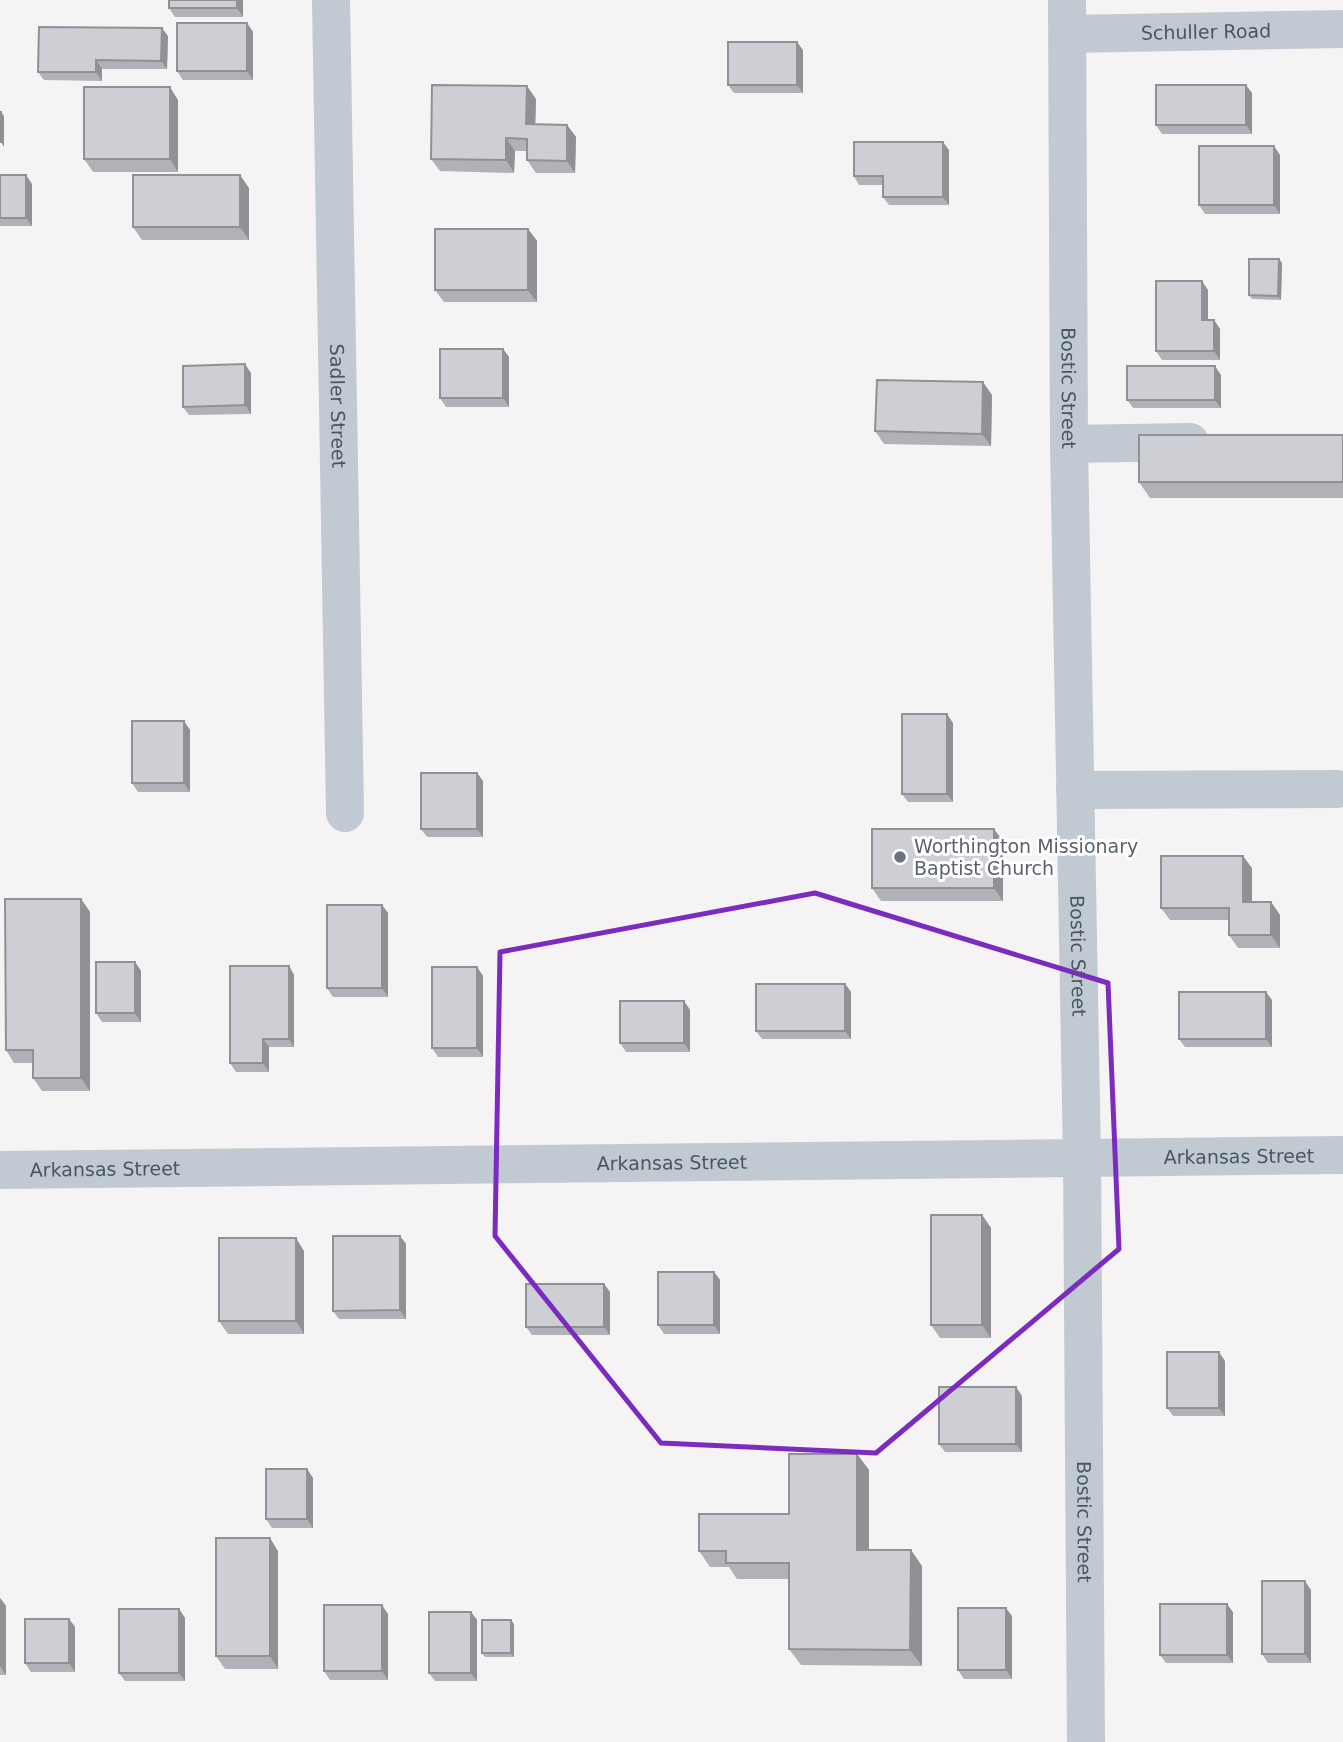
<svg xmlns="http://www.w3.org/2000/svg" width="1343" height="1742" font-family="'DejaVu Sans',sans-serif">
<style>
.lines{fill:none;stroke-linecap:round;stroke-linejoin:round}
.minor{stroke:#c1cad2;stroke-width:38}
.wall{fill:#b0b2b7}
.shaded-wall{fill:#909195}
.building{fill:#cdcfd5;stroke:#909195;stroke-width:2}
.marked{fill:none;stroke:#7b2cbf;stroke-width:5;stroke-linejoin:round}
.worship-dot{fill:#6b7280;stroke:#fff;stroke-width:2.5}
.labels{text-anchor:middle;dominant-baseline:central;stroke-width:6;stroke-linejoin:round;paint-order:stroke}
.street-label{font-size:19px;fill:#4a5661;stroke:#fff}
.worship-label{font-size:19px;fill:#5b616d;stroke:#fff;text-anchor:start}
</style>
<rect width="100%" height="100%" fill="#f5f3f3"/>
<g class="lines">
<g class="minor">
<path id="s1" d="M331,0L345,813"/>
<path id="s2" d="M1067,0L1069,444L1082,1158L1086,1742"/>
<path id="s3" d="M1068,34L1343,29"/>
<path d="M1069,444L1190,442"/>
<path d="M1075,790L1337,789"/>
<path id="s4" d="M0,1170L1343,1155"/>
</g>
</g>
<path class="wall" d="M243,0V17H175L169,8Z
M247,23L253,32V80H183L177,71Z
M168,36L167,69H102V81L44,80L38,72Z
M803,50V93H734L728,85Z
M1252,93V134H1162L1156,125Z
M536,99L535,124L567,125L576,137L575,173H536L527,160V151H515L514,173L440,171L431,159Z
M178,100V172H93L84,159Z
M949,150V205H889L883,197V185H859L854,176Z
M1280,155V214H1205L1199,205Z
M0,175L32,184V226H0Z
M249,188V240H142L133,227Z
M528,229L537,241V302H444L435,290Z
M1279,259L1282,263L1281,300L1252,299L1249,295Z
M1208,290V320H1214L1220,329V360H1162L1156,351Z
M503,349L509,357V407H446L440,398Z
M251,373V414L189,415L183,407Z
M1221,375V408H1133L1127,400Z
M992,395L991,446L884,444L875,431Z
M1343,435V498H1150L1139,482Z
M184,721L190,730V792H138L132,783Z
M953,723V802H908L902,794Z
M477,773L483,781V837H427L421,829Z
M1003,841V901H881L872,888Z
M1252,868V902H1271L1280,915V948H1238L1229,935V920H1170L1161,908Z
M81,899L90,912V1091H42L33,1078V1063H14L6,1050Z
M382,905L388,913V997H333L327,988Z
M135,962L141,971V1022H102L96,1013Z
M289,966L294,975V1047H269V1072H236L230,1063Z
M477,967L483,976V1057H438L432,1048Z
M845,984L851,992V1039H762L756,1031Z
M1272,1000V1047H1185L1179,1039Z
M684,1001L690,1010V1052H626L620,1043Z
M982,1215L991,1228V1338H940L931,1325Z
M400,1236L406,1244V1319H339L333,1311Z
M304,1251V1334H228L219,1321Z
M714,1272L720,1280V1334H664L658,1325Z
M604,1284L610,1292V1335H532L526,1327Z
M1225,1361V1416H1173L1167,1408Z
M1022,1396V1452H945L939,1444Z
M857,1454L869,1470V1550L922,1566V1666L801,1665L789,1649V1579H737L729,1567H710L699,1551L789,1514Z
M307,1469L313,1478V1528H272L266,1519Z
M278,1551V1669H225L216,1656Z
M1311,1590V1663H1268L1262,1654Z
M0,1598L6,1606V1675H0Z
M179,1609L185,1618V1681H125L119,1673Z
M471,1612L477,1620V1681H435L429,1673Z
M1233,1612V1663H1166L1160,1655Z
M388,1614V1680H330L324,1671Z
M1012,1616V1679H964L958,1670Z
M69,1619L75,1627V1672H31L25,1663Z
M514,1624V1657H485L482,1653Z"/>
<path class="shaded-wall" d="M237,0H243V17L237,8Z
M247,23L253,32V80L247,71Z
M162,28L168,36L167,69L161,61Z
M797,42L803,50V93L797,85Z
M96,60L102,69V81L96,72Z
M1246,85L1252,93V134L1246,125Z
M527,86L536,99L535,136L526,124Z
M170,87L178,100V172L170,159Z
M1,112L4,116V147L1,142Z
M567,125L576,137L575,173L567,161Z
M506,138L515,151L514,173L506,160Z
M943,142L949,150V205L943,197Z
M1274,146L1280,155V214L1274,205Z
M26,175L32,184V226L26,218Z
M240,175L249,188V240L240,227Z
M528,229L537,241V302L528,290Z
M1279,259L1282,263L1281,300L1278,296Z
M1202,281L1208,290V329L1202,320Z
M1214,320L1220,329V360L1214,351Z
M503,349L509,357V407L503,398Z
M245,364L251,373V414L245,405Z
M1215,366L1221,375V408L1215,400Z
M983,382L992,395L991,446L982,434Z
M947,714L953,723V802L947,794Z
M184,721L190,730V792L184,783Z
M477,773L483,781V837L477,829Z
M994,829L1003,841V901L994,888Z
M1243,856L1252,868V915L1243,902Z
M81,899L90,912V1091L81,1078Z
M1271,902L1280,915V948L1271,935Z
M382,905L388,913V997L382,988Z
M135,962L141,971V1022L135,1013Z
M289,966L294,975V1047L289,1039Z
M477,967L483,976V1057L477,1048Z
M845,984L851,992V1039L845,1031Z
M1266,992L1272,1000V1047L1266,1039Z
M684,1001L690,1010V1052L684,1043Z
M263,1039L269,1047V1072L263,1063Z
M982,1215L991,1228V1338L982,1325Z
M400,1236L406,1244V1319L400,1310Z
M296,1238L304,1251V1334L296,1321Z
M714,1272L720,1280V1334L714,1325Z
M604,1284L610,1292V1335L604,1327Z
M1219,1352L1225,1361V1416L1219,1408Z
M1016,1387L1022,1396V1452L1016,1444Z
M857,1454L869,1470V1566L857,1550Z
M307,1469L313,1478V1528L307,1519Z
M270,1538L278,1551V1669L270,1656Z
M911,1550L922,1566V1666L910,1650Z
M1305,1581L1311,1590V1663L1305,1654Z
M0,1598L6,1606V1675L0,1666Z
M1227,1604L1233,1612V1663L1227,1655Z
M382,1605L388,1614V1680L382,1671Z
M1006,1608L1012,1616V1679L1006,1670Z
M179,1609L185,1618V1681L179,1673Z
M471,1612L477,1620V1681L471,1673Z
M69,1619L75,1627V1672L69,1663Z
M511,1620L514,1624V1657L511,1653Z"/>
<path class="building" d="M169,0H237V8H169Z
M177,23H247V71H177Z
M39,27L162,28L161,61L96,60V72H38Z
M728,42H797V85H728Z
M432,85L527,86L526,124L567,125V161L527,160V139L506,138V160L431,159Z
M1156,85H1246V125H1156Z
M84,87H170V159H84Z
M0,112H1V142H0Z
M854,142H943V197H883V176H854Z
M1199,146H1274V205H1199Z
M0,175H26V218H0Z
M133,175H240V227H133Z
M435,229H528V290H435Z
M1249,259H1279L1278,296L1249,295Z
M1156,281H1202V320H1214V351H1156Z
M440,349H503V398H440Z
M245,364V405L183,407V366Z
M1127,366H1215V400H1127Z
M877,380L983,382L982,434L875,431Z
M1139,435H1343V482H1139Z
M902,714H947V794H902Z
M132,721H184V783H132Z
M421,773H477V829H421Z
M872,829H994V888H872Z
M1161,856H1243V902H1271V935H1229V908H1161Z
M5,899H81V1078H33V1050H6Z
M327,905H382V988H327Z
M96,962H135V1013H96Z
M230,966H289V1039H263V1063H230Z
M432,967H477V1048H432Z
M756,984H845V1031H756Z
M1179,992H1266V1039H1179Z
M620,1001H684V1043H620Z
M931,1215H982V1325H931Z
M333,1236H400V1310L333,1311Z
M219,1238H296V1321H219Z
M658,1272H714V1325H658Z
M526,1284H604V1327H526Z
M1167,1352H1219V1408H1167Z
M939,1387H1016V1444H939Z
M789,1454H857V1550H911L910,1650L789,1649V1563H726V1551H699V1514H789Z
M266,1469H307V1519H266Z
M216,1538H270V1656H216Z
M1262,1581H1305V1654H1262Z
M1160,1604H1227V1655H1160Z
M324,1605H382V1671H324Z
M958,1608H1006V1670H958Z
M119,1609H179V1673H119Z
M429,1612H471V1673H429Z
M25,1619H69V1663H25Z
M482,1620H511V1653H482Z"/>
<path class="marked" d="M815,893L1108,983L1119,1249L876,1453L661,1443L495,1236L500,952Z"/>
<circle class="worship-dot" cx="900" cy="857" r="7"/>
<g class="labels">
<g class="street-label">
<text stroke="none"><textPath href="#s3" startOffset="138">Schuller Road</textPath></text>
<text stroke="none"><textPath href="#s2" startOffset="388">Bostic Street</textPath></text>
<text stroke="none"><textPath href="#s1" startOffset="406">Sadler Street</textPath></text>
<text stroke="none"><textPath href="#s2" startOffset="956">Bostic Street</textPath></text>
<text stroke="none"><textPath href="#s4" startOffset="1239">Arkansas Street</textPath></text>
<text stroke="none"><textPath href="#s4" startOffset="672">Arkansas Street</textPath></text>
<text stroke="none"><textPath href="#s4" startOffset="105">Arkansas Street</textPath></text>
<text stroke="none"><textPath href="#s2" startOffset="1522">Bostic Street</textPath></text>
</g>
<g class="worship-label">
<text x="914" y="846">Worthington Missionary<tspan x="914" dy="22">Baptist Church</tspan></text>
</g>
</g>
</svg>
